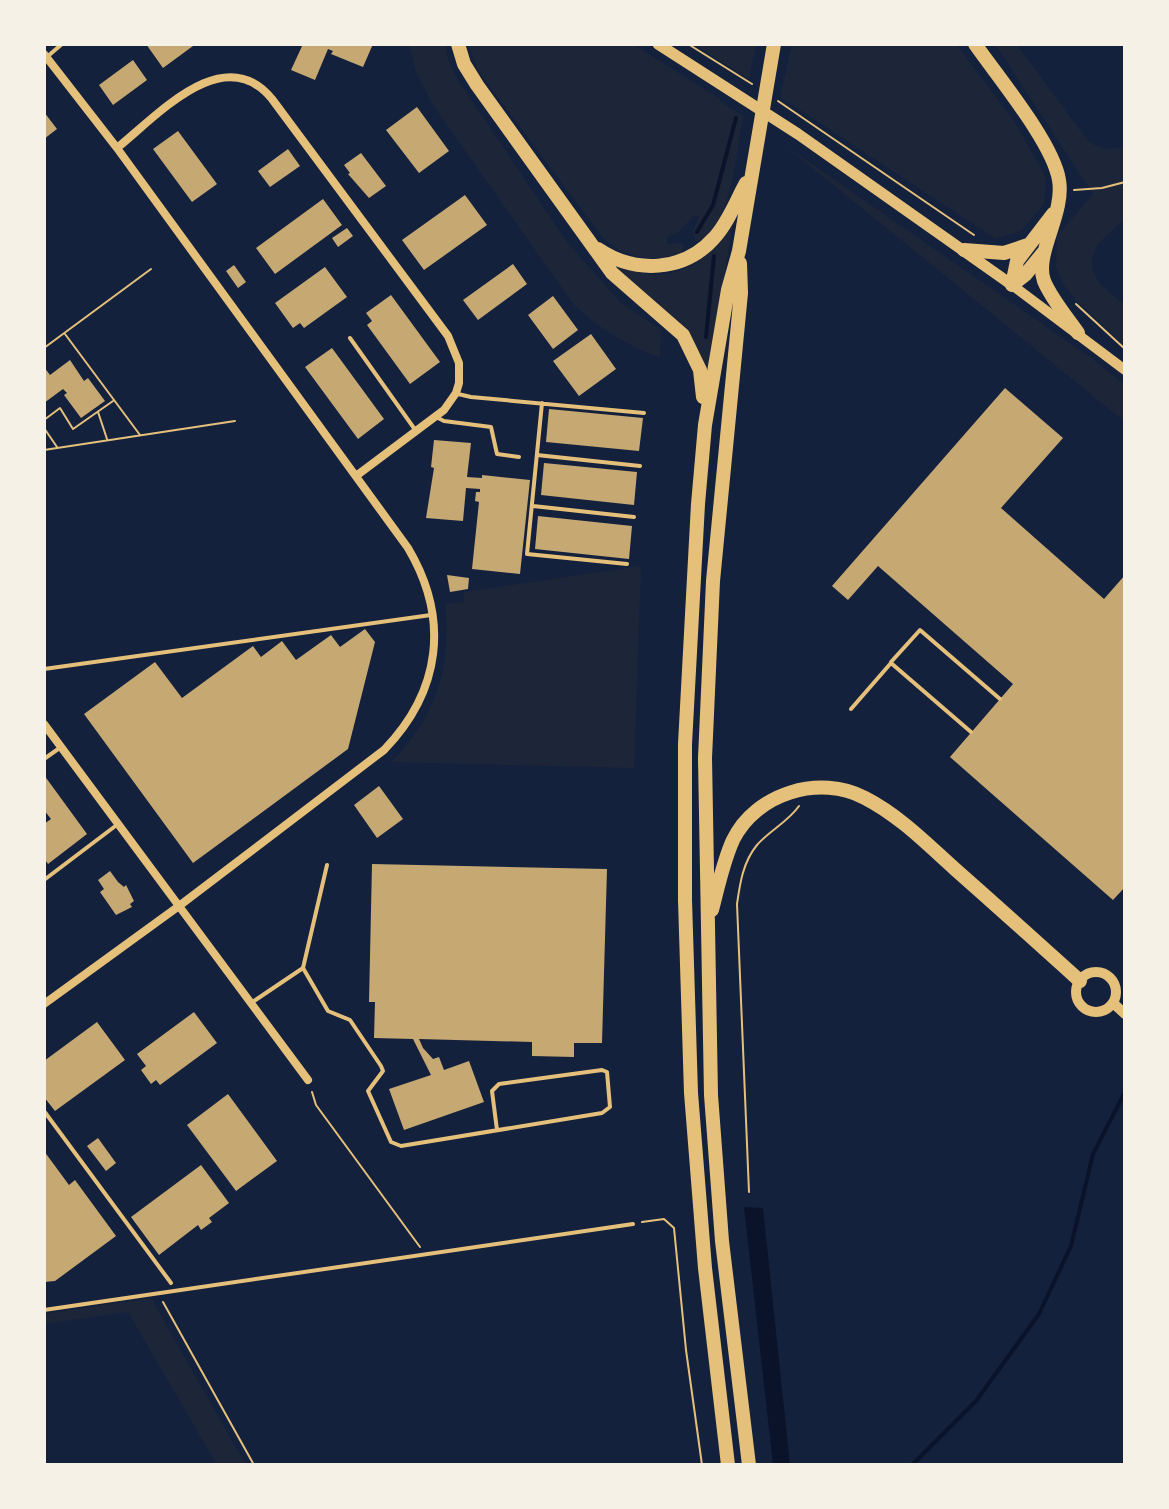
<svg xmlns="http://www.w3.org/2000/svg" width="1169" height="1509" font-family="'Crimson Pro',serif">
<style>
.green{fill:#1d2539}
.water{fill:#0b132b}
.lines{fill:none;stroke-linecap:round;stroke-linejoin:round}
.stream{stroke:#0b132b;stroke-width:4}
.building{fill:#c6a872}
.path{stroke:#e5c07b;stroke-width:2}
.service{stroke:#e5c07b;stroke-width:4}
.minor{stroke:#e5c07b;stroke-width:8}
.tertiary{stroke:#e5c07b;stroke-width:10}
.secondary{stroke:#e5c07b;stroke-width:11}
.trunk{stroke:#e5c07b;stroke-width:14}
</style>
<rect width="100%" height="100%" fill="#14213d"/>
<path class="green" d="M409,44H446L448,60L457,79L567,242L620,302L661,330L660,358C626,345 600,329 574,305L433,105L416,72Z
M468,44H633L720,99V101L743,116C735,159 734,207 705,241H695L693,231L699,217L694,215L679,232L667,237V244L679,243L684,245L682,254L661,259L639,257L620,251L603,238L488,84L477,69Z
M693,44H756L749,79Z
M792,44H956L1016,124L1046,178L1044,204L1021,231L996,239L780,97Z
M995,44H1016L1088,141C1100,150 1111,150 1125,146V220C1107,233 1082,253 1096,278C1102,288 1116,297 1125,305V346L1075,299L1063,284L1056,267L1057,236L1093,194Z
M783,144L1090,357L1125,385V422Z
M732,227V228L709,374L689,333L678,321L637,291L606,256C615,261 625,268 635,271C675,285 710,257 732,227Z
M641,566L634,768L391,762C435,719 453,665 445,604L465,602L463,592Z
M151,1298L239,1453L246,1465H217L128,1312L44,1324V1314Z"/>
<path class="water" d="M744,1207L763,1208L790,1465H773Z"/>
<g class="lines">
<path class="stream" d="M697,232L713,205L736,118
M706,337L714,256
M912,1465L976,1401L1039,1314L1071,1246L1093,1154L1125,1092"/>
</g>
<path class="building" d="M146,44H192L193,46L163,68Z
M303,44H373L363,67L331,54L333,51L328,49L315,80L291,70Z
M133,60L147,80L113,105L99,85Z
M417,107L449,151L419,173L386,130Z
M44,112L57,129L44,139Z
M178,131L217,184L192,202L153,149Z
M288,149L300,166L270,187L258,171Z
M361,153L386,186L369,198L348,174L350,173L344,165Z
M465,195L487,225L424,270L402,240Z
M323,199L342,225L275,274L256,248Z
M347,228L353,236L338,247L332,238Z
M513,264L527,284L478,320L463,300Z
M234,265L246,282L238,288L226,271Z
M325,267L347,297L304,328L300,323L293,328L275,303Z
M391,295L440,362L410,384L367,325L372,321L366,313Z
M553,296L578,330L553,349L528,315Z
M591,334L616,369L579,396L553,361Z
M332,348L384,419L358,439L305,367Z
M70,360L84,381L88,378L105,401L81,418L64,395L67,393L63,389L44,403V367L50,375Z
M1005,388L1063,438L1001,508L1104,599L1125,575V887L1113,900L950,757L1013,684L878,566L848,600L832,586Z
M549,409L643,418L639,451L546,442Z
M434,440L471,443L467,477L482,478V475L530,480L520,574L472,569L479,502L475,501L476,492H480V489L466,488L463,521L426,518L434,468L431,467Z
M544,463L637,472L634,505L541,495Z
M538,516L632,526L629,559L535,549Z
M447,575L469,578L468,589L450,592Z
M365,629L375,642L348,749L193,863L84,714L155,662L182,698L253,646L261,657L282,641L296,660L331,635L340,647Z
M44,775L87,834L48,864L44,858V824L51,819L44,810Z
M379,786L403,819L377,838L354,805Z
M372,864L607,869L602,1043H574V1057L532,1056V1042L419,1039L423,1048L433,1059L439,1057L444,1070L469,1061L484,1102L404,1130L389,1089L431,1075L413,1039L374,1038L375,1002H369Z
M110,871L118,882L124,887L126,885L134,901L130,904L132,907L116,915L100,892L104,889L98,880Z
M194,1012L217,1043L160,1085L156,1080L151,1084L141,1070L146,1066L137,1054Z
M97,1022L125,1060L55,1111L44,1097V1061Z
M228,1094L277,1161L236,1191L187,1125Z
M98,1138L116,1163L106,1171L87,1146Z
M44,1151L69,1185L75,1180L116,1236L55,1281L44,1282Z
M201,1165L229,1203L209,1218L212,1222L201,1230L198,1225L159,1255L131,1217Z"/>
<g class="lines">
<path class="path" d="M688,44L752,84
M778,101L974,235
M1074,190L1102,188L1125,182
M1076,304L1125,349
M65,334L140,435
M44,348L151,269
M98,412L107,439
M44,420L60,408L73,429L113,401
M44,428L57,447
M44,450L235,421
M312,1092L316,1105L420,1247
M749,1192L737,904C740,883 743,862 757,845C770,830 788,822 799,806
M642,1222L664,1219L674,1228L686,1350L702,1465
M163,1302L254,1465"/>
<path class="service" d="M48,56L62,44
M350,338L416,431
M458,394L471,397L644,413
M542,403L527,554L627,564
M436,417L444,421L491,427L497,454L519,457
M537,455L640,466
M533,506L634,517
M891,662L920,630L1000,699
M44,669L431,615
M851,709L891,663L971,732
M44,759L61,747
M44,880L118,824
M303,968L328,1011L350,1020L381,1066L383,1071L368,1091L391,1142L401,1146L602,1113L610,1107L607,1072L602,1070L499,1084L492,1091L497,1130
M251,1003L303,968L327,865
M44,1111L171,1283
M44,1310L633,1224"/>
<path class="minor" d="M44,54L117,148L408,548C450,619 441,691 384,750L179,906L44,1004
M117,148C157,116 224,40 272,99L448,336L459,363V383L456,393L444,410L356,476
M44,724L308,1080"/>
<path class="tertiary" d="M1012,285L1125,370
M1076 992a20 20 0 1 1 40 0a20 20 0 1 1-40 0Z
M1113,1003L1125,1014"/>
<path class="secondary" d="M658,44L798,134L1012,285"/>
<path class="trunk" d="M458,44L464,64L477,85L612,273L683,335L700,370L703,397
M975,44C998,77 1053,143 1059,180C1065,214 1034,254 1044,281C1052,300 1067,317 1078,333
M598,249C635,274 684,272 714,238C728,223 736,201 746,183
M964,250L1004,253L1028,245
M740,263L741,293L713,581L705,758L711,1095L722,1241L749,1465
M1012,285L1017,261L1053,214
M1012,285L1025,275L1043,253
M712,910C718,887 723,862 733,840C756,793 820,774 865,798C900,816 928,845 956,870C998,907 1039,944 1080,981
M728,1465L705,1268L691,1093L685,900V744L698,504L705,425L728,290L739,251L774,44"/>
</g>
<rect width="1169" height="1509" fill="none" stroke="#f6f1e7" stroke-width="92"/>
</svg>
